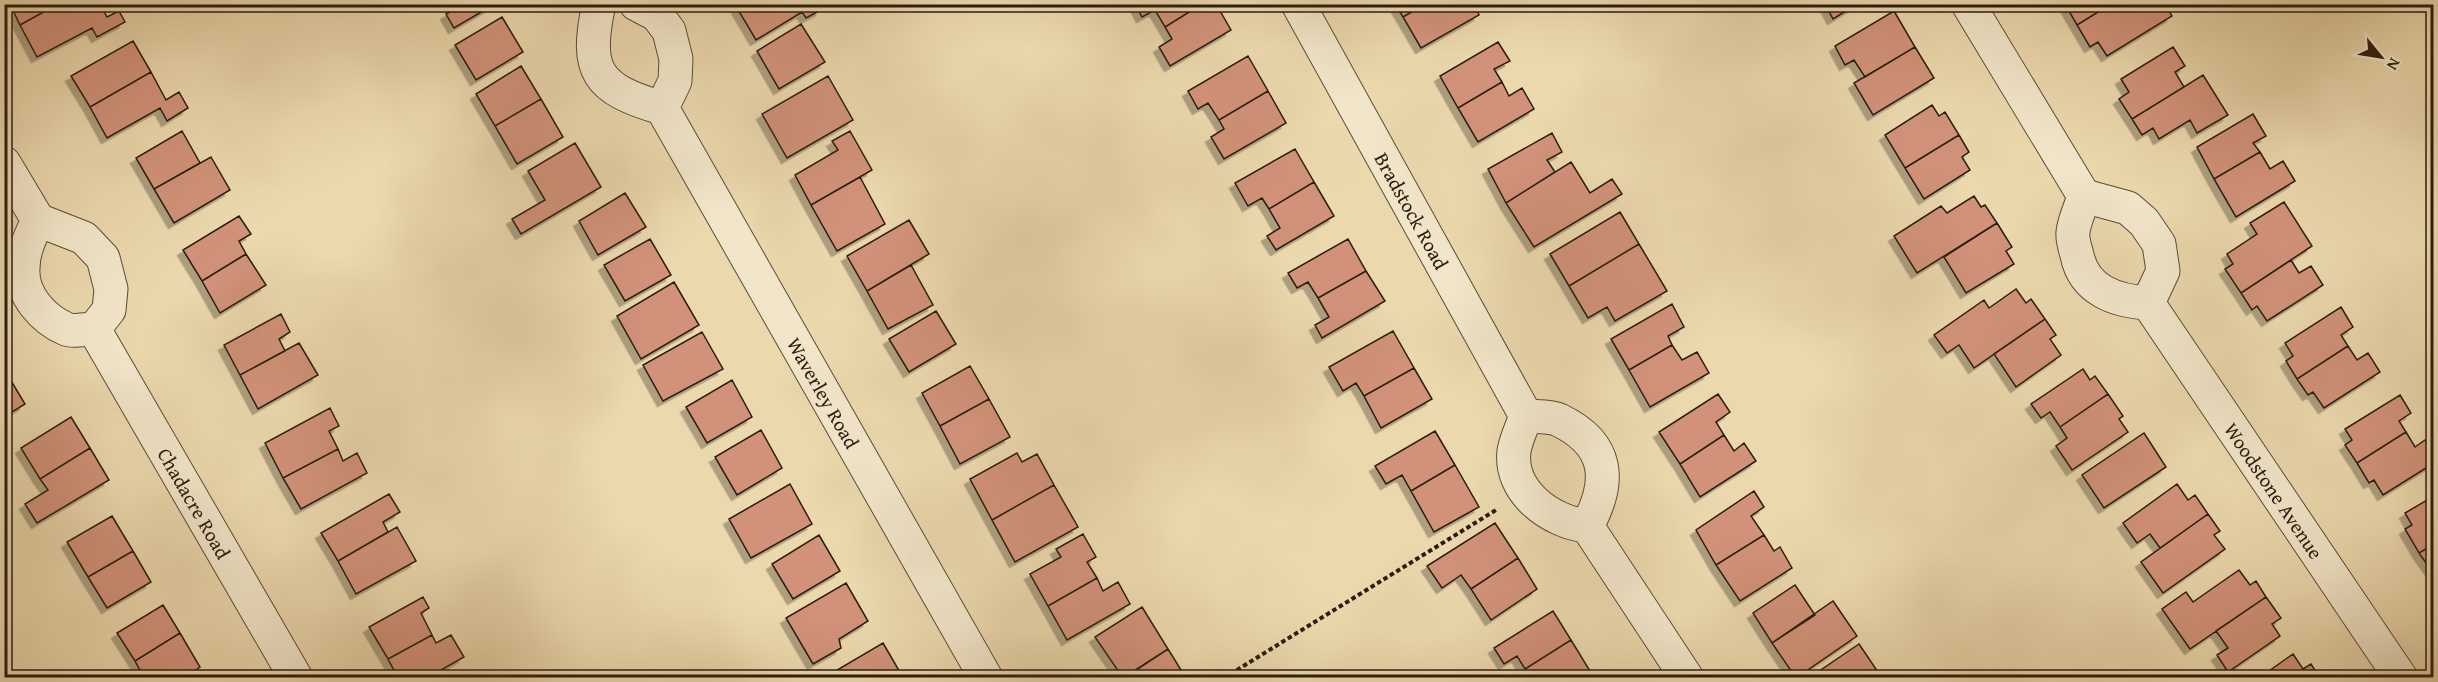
<svg xmlns="http://www.w3.org/2000/svg" width="2438" height="682" font-family="'Gentium Book Plus',serif">
<style>
.building{fill:#d19279;stroke:#2b1d0f;stroke-width:1.5;filter:url(#shadow)}
.lines{fill:none;stroke-linecap:round;stroke-linejoin:round}
.minor-casing{stroke:#5b4c36;stroke-width:35}
.path{stroke:#2b1d0f;stroke-width:4;stroke-dasharray:4.5 3;stroke-linecap:butt}
.minor{stroke:#f2e6ca;stroke-width:33}
.labels{text-anchor:middle;dominant-baseline:central;stroke-width:4.5;stroke-linejoin:round;paint-order:stroke}
.street-label{font-size:20px;fill:#2b1d0f;stroke:#f2e6ca}
</style>
<defs>
<filter id="shadow"><feDropShadow dx="-5.5" dy="5.5" stdDeviation="0" flood-color="#0004"/></filter>
</defs>
<rect width="100%" height="100%" fill="#ebd8ad"/>
<filter id="stains"><feTurbulence type="fractalNoise" baseFrequency=".00333" numOctaves="4"/><feColorMatrix values="0 0 0 0 .2 0 0 0 0 .09 0 0 0 0 .02 0 0 0 .5 -.17"/></filter>
<radialGradient id="worn" r=".72"><stop offset=".6" stop-color="#630" stop-opacity="0"/><stop offset="1" stop-color="#630" stop-opacity=".3"/></radialGradient>
<path class="building" d="M10,4H58L20,25Z
M58,4H100L107,17L119,11L125,22L97,37L92,28L37,57L20,25Z
M457,4H495L454,28L446,14L459,7Z
M743,4H818L821,10L806,18L802,12L756,40L737,8Z
M1135,4H1202L1165,27L1155,10L1142,17Z
M1202,4H1216L1231,30L1170,66L1159,47L1172,39L1165,27Z
M1395,4H1425L1403,17Z
M1425,4H1474L1479,15L1421,48L1403,17Z
M1825,4H1857L1833,19Z
M2069,4H2111L2077,25L2066,6Z
M2111,4H2165L2172,16L2107,56L2098,42L2090,47L2077,25Z
M1894,11L1915,47L1865,77L1854,60L1845,65L1835,46Z
M502,17L523,52L476,80L455,45Z
M801,24L825,62L779,89L757,51Z
M133,41L151,72L90,107L71,76Z
M1498,42L1510,61L1494,69L1502,82L1458,108L1440,76Z
M1915,47L1934,78L1873,115L1854,83Z
M2173,47L2185,66L2175,72L2184,87L2132,119L2119,99L2129,92L2121,79Z
M1248,56L1268,91L1219,120L1208,103L1198,109L1188,91Z
M521,66L541,99L495,126L476,94Z
M151,72L166,100L179,92L188,108L167,121L160,108L107,138L90,107Z
M2203,75L2228,115L2197,133L2190,120L2159,139L2153,128L2142,135L2132,119Z
M828,76L853,120L787,158L762,114Z
M1502,82L1509,96L1522,88L1534,109L1478,142L1458,108Z
M1268,91L1286,123L1224,159L1211,137L1224,129L1219,120Z
M541,99L563,137L517,164L495,126Z
M1932,105L1939,116L1945,112L1959,135L1905,168L1885,135Z
M2253,114L2266,136L2253,143L2260,152L2214,179L2197,147Z
M182,131L200,163L154,189L136,158Z
M850,131L872,170L811,205L795,175L838,150L832,141Z
M1552,133L1562,152L1547,160L1555,172L1506,203L1488,169Z
M1959,135L1969,152L1962,157L1970,170L1924,199L1905,168Z
M575,143L601,187L521,234L512,219L545,200L528,171Z
M1295,149L1314,182L1269,209L1262,198L1248,206L1235,183Z
M2260,152L2270,169L2283,161L2295,181L2236,217L2214,179Z
M211,157L230,190L174,223L154,189Z
M1571,162L1590,193L1612,179L1622,194L1534,247L1506,203Z
M860,177L885,224L837,251L811,205Z
M1314,182L1334,216L1276,250L1267,236L1280,228L1269,209Z
M625,193L646,227L598,255L579,221Z
M1974,196L1981,207L1985,205L1997,223L1917,273L1894,236L1941,206L1947,213Z
M2284,202L2312,246L2241,293L2225,269L2233,264L2227,254L2257,234L2250,223Z
M1620,212L1639,244L1569,286L1550,254Z
M239,216L251,234L239,241L246,254L202,281L183,250Z
M909,220L929,254L867,291L847,256Z
M1997,223L2012,247L2006,251L2014,264L1966,293L1944,257Z
M650,239L671,275L625,301L604,265Z
M1348,239L1366,271L1318,298L1308,282L1297,288L1288,273Z
M1639,244L1667,291L1615,321L1607,307L1588,318L1569,286Z
M246,254L266,285L220,313L202,281Z
M2291,260L2299,273L2311,266L2323,285L2267,321L2257,306L2252,310L2241,293Z
M911,265L933,305L888,329L867,291Z
M1366,271L1385,301L1322,338L1315,325L1329,317L1318,298Z
M674,282L699,325L641,359L617,316Z
M2016,289L2026,303L2031,299L2045,319L1974,368L1959,345L1947,353L1934,335L1984,300L1989,308Z
M1672,304L1684,327L1668,336L1672,345L1629,370L1611,339Z
M2341,307L2353,327L2341,335L2348,346L2297,379L2286,361L2293,356L2285,343Z
M936,311L956,344L909,372L889,339Z
M281,314L290,332L279,339L285,351L240,375L224,345Z
M2045,319L2056,335L2050,339L2061,355L2016,387L1994,354Z
M1393,331L1414,368L1364,396L1356,383L1343,391L1329,367Z
M702,332L723,369L663,401L643,365Z
M299,343L318,375L258,409L240,375Z
M1672,345L1682,360L1697,352L1709,373L1650,407L1629,370Z
M2348,346L2357,360L2368,353L2380,372L2324,408L2313,392L2308,395L2297,379Z
M970,366L989,399L940,426L922,393Z
M1414,368L1432,399L1381,428L1364,396Z
M2083,369L2090,380L2095,376L2108,394L2060,427L2050,412L2041,418L2031,404Z
M7,374L25,404L4,417V376Z
M732,380L752,417L707,443L686,407Z
M1718,394L1730,412L1716,422L1724,435L1680,464L1659,432Z
M2108,394L2123,416L2119,419L2128,432L2072,470L2056,446L2067,438L2060,427Z
M2400,395L2411,413L2399,421L2406,432L2357,463L2345,445L2352,440L2345,429Z
M989,399L1010,437L960,464L940,426Z
M330,408L339,426L329,431L338,449L283,478L265,443Z
M71,417L90,448L40,479L21,448Z
M761,430L782,468L737,495L715,457Z
M1435,431L1455,465L1411,491L1402,475L1386,484L1375,466Z
M2406,432L2415,447L2425,440L2434,453V463L2383,495L2374,480L2369,483L2357,463Z
M2144,433L2166,467L2104,508L2082,475Z
M1724,435L1734,451L1744,443L1756,461L1700,497L1680,464Z
M90,448L109,480L37,523L25,504L48,490L40,479Z
M338,449L343,461L357,453L367,473L301,509L283,478Z
M1017,453L1022,462L1037,454L1054,485L992,520L970,479Z
M1455,465L1479,507L1434,532L1411,491Z
M790,484L812,524L751,558L729,519Z
M2177,484L2188,500L2195,495L2208,514L2160,548L2150,534L2137,543L2123,523Z
M1054,485L1078,527L1015,562L992,520Z
M1754,491L1764,507L1751,516L1764,535L1716,565L1696,530Z
M389,494L400,512L383,522L388,532L338,561L321,533Z
M2434,496V544L2419,553L2405,529L2412,525L2405,513Z
M2208,514L2220,531L2214,535L2225,549L2163,593L2141,562Z
M112,516L133,551L88,577L67,542Z
M1495,523L1518,558L1471,589L1461,575L1442,588L1427,566Z
M397,527L416,561L356,594L338,561Z
M1083,534L1096,557L1087,562L1097,578L1048,606L1030,574L1061,557L1056,549Z
M819,535L840,571L793,599L772,564Z
M1764,535L1774,551L1780,547L1792,568L1740,601L1716,565Z
M2434,544V568L2431,570L2419,553Z
M133,551L151,582L107,608L88,577Z
M1518,558L1537,589L1491,620L1471,589Z
M2239,570L2250,585L2256,581L2266,597L2190,649L2162,609L2186,592L2193,602Z
M1097,578L1103,591L1118,582L1130,604L1067,640L1048,606Z
M846,583L868,621L839,639L841,648L813,664L786,618Z
M1795,585L1815,615L1772,643L1753,613Z
M423,597L429,608L421,613L432,635L388,659L369,627Z
M2266,597L2281,618L2272,624L2280,636L2228,672L2217,655L2228,648L2216,631Z
M1833,601L1857,636L1796,678L1772,643Z
M163,605L180,633L135,661L117,633Z
M1142,607L1168,649L1123,678L1095,637Z
M1553,611L1571,640L1525,669L1517,656L1504,664L1494,648Z
M180,633L200,667L184,678H140L143,676L135,661Z
M432,635L436,643L451,635L464,657L427,678H398L388,659Z
M1571,640L1590,671L1580,678H1531L1525,669Z
M883,643L901,674L894,678H834L832,673Z
M1859,644L1882,678H1809Z
M1168,649L1186,678H1124Z
M2293,654L2303,669L2311,664L2320,678H2259Z"/>
<g class="lines">
<defs>
<g id="minor">
<path id="s1" d="M599,4C584,72 597,89 662,108L986,678"/>
<path d="M636,4L657,15L669,31L676,59L675,81L662,108"/>
<path id="s2" d="M1298,4L1526,416C1522,427 1516,439 1514,451C1509,492 1551,522 1587,526"/>
<path d="M1968,4L2084,196L2128,208L2144,222L2159,244L2163,271L2148,303"/>
<path d="M4,163L38,220L84,238L103,258L111,289L109,310L94,329C86,329 73,332 66,329C43,319 21,295 23,268C23,250 31,236 38,220"/>
<path d="M2084,196C2081,207 2074,221 2073,232C2072,239 2075,248 2077,255C2084,290 2115,301 2148,303"/>
<path id="s3" d="M2148,303L2401,678"/>
<path id="s4" d="M94,329L296,678"/>
<path d="M1526,416C1536,417 1550,416 1559,420C1609,444 1612,481 1587,526"/>
<path d="M1587,526L1687,678"/>
</g>
</defs>
<use href="#minor" class="minor-casing"/>
<path class="path" d="M1224,678L1496,510"/>
<use href="#minor" class="minor"/>
</g>
<g class="labels">
<g class="street-label">
<text stroke="none"><textPath href="#s2" startOffset="236">Bradstock Road</textPath></text>
<text stroke="none"><textPath href="#s1" startOffset="471">Waverley Road</textPath></text>
<text stroke="none"><textPath href="#s3" startOffset="226">Woodstone Avenue</textPath></text>
<text stroke="none"><textPath href="#s4" startOffset="201">Chadacre Road</textPath></text>
</g>
</g>
<rect width="2438" height="682" fill="none" stroke="#ebd8ad" stroke-width="24"/>
<rect x="6" y="6" width="2426" height="670" fill="none" stroke="#2b1d0f" stroke-width="3"/>
<rect x="12" y="12" width="2414" height="658" fill="none" stroke="#2b1d0f" stroke-width="1.5"/>
<g transform="translate(2381 57) rotate(120)" stroke="#f2e6ca" stroke-width="4.5" paint-order="stroke">
<path d="M0-4.5L10 22L0 15L-10 22Z" fill="#2b1d0f"/>
<text y="-9" font-size="16" font-weight="bold" text-anchor="middle" fill="#2b1d0f">N</text>
</g>
<rect width="100%" height="100%" filter="url(#stains)"/>
<rect width="100%" height="100%" fill="url(#worn)"/>
</svg>
